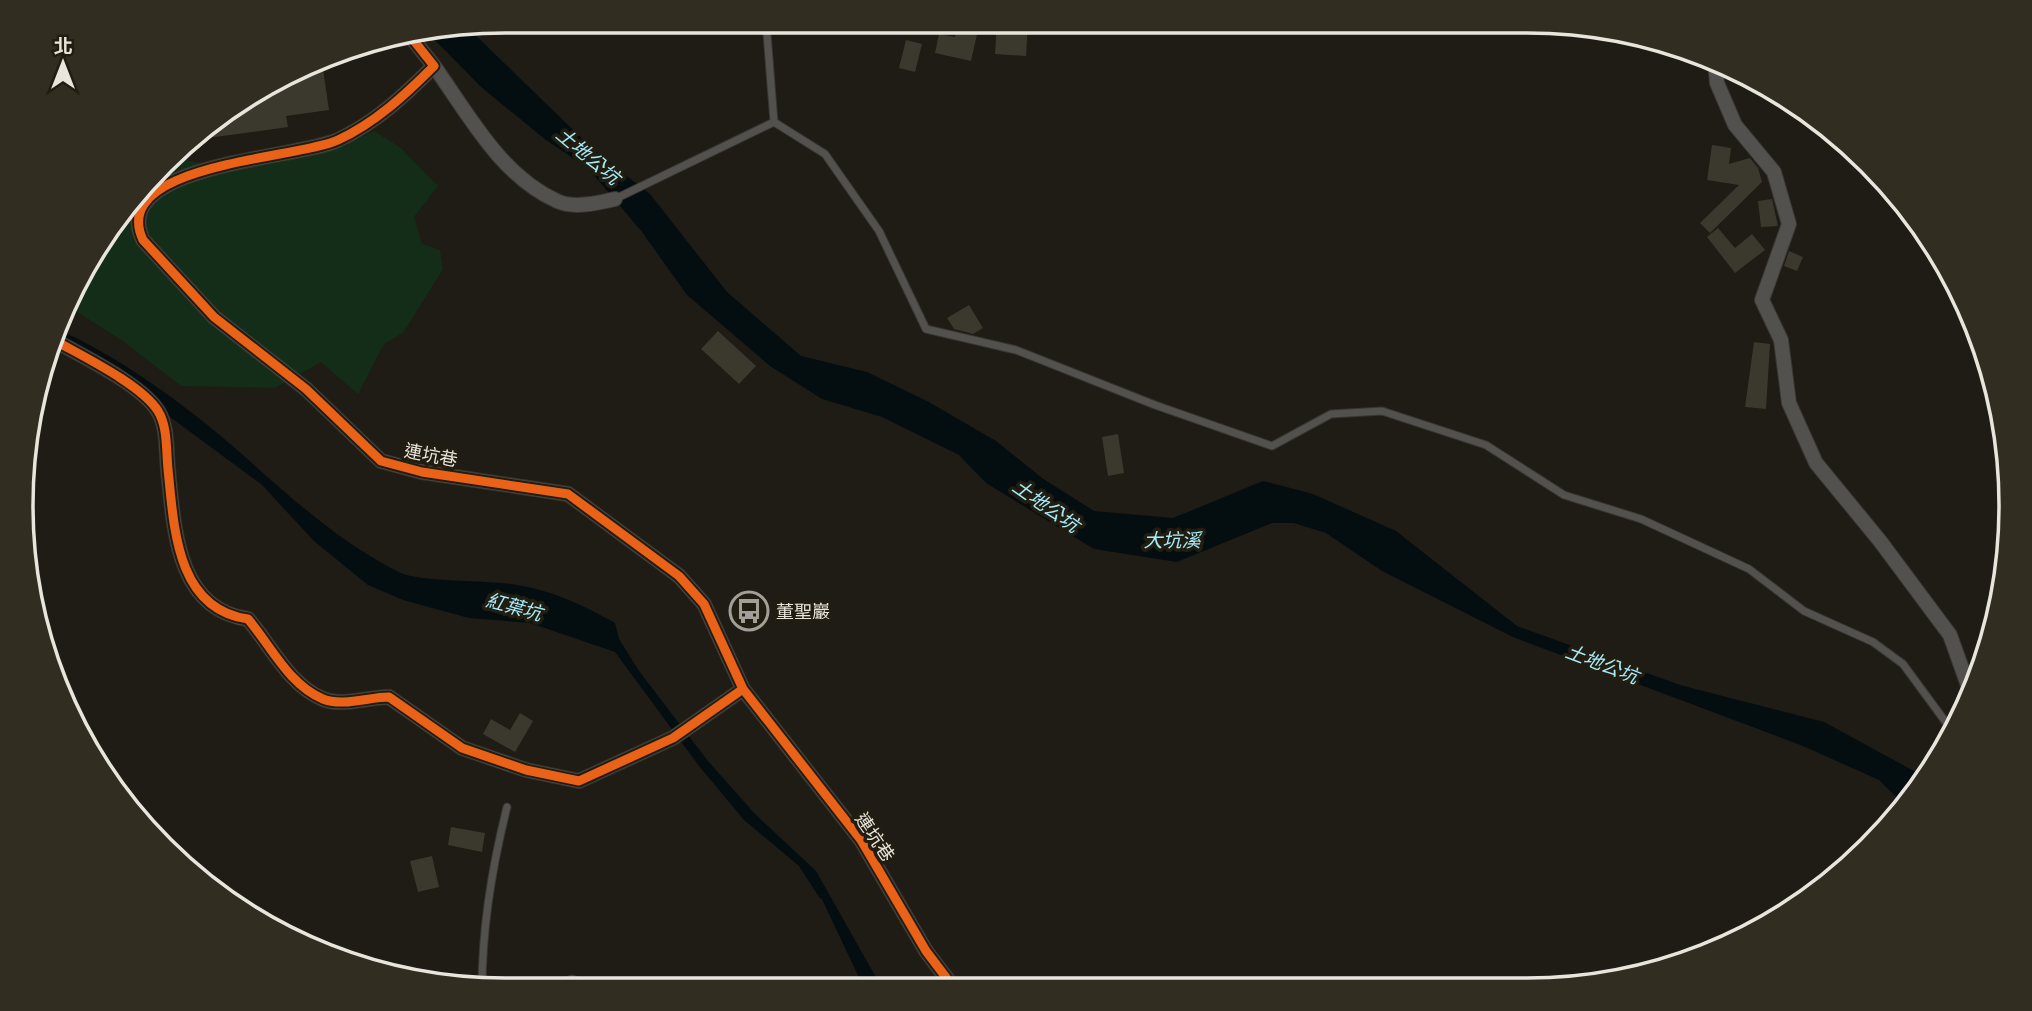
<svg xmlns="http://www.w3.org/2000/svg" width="2032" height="1011" font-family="Roboto,'Noto Sans TC',sans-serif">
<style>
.green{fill:#132d18}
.water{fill:#040e11}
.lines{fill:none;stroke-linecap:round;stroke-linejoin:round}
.stream{stroke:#040e11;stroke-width:4.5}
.building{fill:#3b382d}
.lane-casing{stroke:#393632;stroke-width:9}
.street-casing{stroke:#393632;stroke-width:16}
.lane{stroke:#53514d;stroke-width:7}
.street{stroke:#53514d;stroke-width:14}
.cycleway-casing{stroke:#221d11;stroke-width:13}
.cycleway{stroke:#ea6118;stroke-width:9}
.labels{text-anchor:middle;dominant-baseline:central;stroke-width:7;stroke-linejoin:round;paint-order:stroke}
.street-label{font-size:18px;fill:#e8e5dd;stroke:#221d11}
.poi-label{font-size:18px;fill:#e8e5dd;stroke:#221d11;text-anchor:start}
.water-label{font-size:19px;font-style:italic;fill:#a6ecfb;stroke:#221d11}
.rim{fill:none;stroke:#e8e5dd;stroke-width:3.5}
</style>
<rect width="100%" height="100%" fill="#1e1c15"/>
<path class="green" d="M374,131L401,148L438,186L414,217L422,244L440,250L443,269L403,333L384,344L358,394L321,362L275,388L181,386L123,341L66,305L102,237L176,158L233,170L340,147Z"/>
<path class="water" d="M467,27L596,152L650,194L727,292L801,356L867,372L927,401L996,441L1042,478L1094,511L1173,518L1263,481L1313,494L1396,531L1517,626L1680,685L1824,722L1923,776L1904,805L1879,780L1803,746L1513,637L1382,571L1326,533L1294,523H1272L1177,562L1094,549L986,483L959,455L882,417L822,399L770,366L687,295L642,232L588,168L546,140L481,87L429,34Z
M55,328C122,358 189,407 244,456C291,498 343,545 401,573C421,582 490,580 517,585C551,590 585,606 615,623L619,639L639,671L708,761L755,814L816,871L882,988H864L811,876L744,820L699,766L615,652L530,623L469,618L403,600L368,585L314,541L262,485L162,411L51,342Z"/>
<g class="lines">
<path class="stream" d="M801,865L821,896"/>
</g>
<path class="building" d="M959,21H980L971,61L935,53L939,34L955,37Z
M997,21L1028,22L1026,56L995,54Z
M906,40L922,44L915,72L899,68Z
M323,69L329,110L286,116L288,127L193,140L210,121L302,72Z
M1712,145L1731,148L1729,164L1750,158L1758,168L1762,182L1710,233L1700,223L1739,185L1707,180Z
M1772,199L1778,226L1761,227L1758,201Z
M1718,228L1735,248L1752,234L1765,250L1735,273L1707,237Z
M1789,251L1803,257L1797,271L1784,266Z
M969,305L983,328L973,334L954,329L947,318Z
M718,331L756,366L739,384L701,349Z
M1754,342L1770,344L1766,409L1745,407Z
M1118,434L1124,473L1108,476L1102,437Z
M520,713L533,721L515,752L483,734L491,719L510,730Z
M451,827L485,833L482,852L448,845Z
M432,856L439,887L418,892L410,861Z"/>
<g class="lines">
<defs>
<path id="lane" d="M774,122L825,154L879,231L926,329L1016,350L1155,405L1272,446L1331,414L1382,411L1486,445L1564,495L1641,519L1749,569L1804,611L1873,642L1903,664L1953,732
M615,199L774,122L766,21
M482,989C482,927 492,867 507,807
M549,989L572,979L600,989"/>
<path id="street" d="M411,37L434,66C405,95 375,123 338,140C299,159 107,163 143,240L214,317L306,389L381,461L422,472L568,494L679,576L704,604L743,689L861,840L926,951L954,988
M1715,61L1717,83L1735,125L1774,172L1789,224L1762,300L1781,340L1789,403L1816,463L1880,541L1950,635L1971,694
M434,66C469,115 500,175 557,201C574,209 598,203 615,199
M52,339C80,355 141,384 158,411C168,427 166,451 168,469C174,527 176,609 248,619C271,646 289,685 323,699C342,707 369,697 389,697L462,748L526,770L579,781L673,738L743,689"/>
</defs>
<use href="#lane" class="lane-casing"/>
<use href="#street" class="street-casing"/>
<use href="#lane" class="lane"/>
<use href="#street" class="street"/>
<defs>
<path id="cycleway" d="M411,37L434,66C405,95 375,123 338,140C299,159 107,163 143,240L214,317L306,389L381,461L422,472L568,494L679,576L704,604L743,689L861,840L926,951L954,988
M52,339C80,355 141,384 158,411C168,427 166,451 168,469C174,527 176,609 248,619C271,646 289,685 323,699C342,707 369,697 389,697L462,748L526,770L579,781L673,738L743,689"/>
</defs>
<use href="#cycleway" class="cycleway-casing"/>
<use href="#cycleway" class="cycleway"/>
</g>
<defs>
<symbol id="bus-ring" viewBox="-11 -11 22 22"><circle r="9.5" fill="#221d11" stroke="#a19f97" stroke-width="1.5"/><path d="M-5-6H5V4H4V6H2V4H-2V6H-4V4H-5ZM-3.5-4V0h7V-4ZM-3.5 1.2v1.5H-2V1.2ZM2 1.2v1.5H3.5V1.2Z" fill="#a19f97"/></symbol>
</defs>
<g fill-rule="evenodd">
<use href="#bus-ring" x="727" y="589" width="44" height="44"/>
</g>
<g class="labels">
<g class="street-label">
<text transform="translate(431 455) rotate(11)">連坑巷</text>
<text transform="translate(875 837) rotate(56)">連坑巷</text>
</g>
<g class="poi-label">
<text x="776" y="611">董聖巖</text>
</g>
<g class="water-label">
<text transform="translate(588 156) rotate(40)">土地公坑</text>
<text transform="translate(1046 506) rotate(35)">土地公坑</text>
<text x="1172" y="540">大坑溪</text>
<text transform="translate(514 607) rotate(15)">紅葉坑</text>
<text transform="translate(1602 664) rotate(21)">土地公坑</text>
</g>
</g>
<path d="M0 0H2032V1011H0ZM505 33H1527A472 472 0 0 1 1999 505V506A472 472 0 0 1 1527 978H505A472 472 0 0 1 33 506V505A472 472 0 0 1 505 33Z" fill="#322d21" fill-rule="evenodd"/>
<path class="rim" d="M505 33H1527A472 472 0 0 1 1999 505V506A472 472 0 0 1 1527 978H505A472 472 0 0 1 33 506V505A472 472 0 0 1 505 33Z"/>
<g transform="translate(63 63)" stroke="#221d11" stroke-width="5" paint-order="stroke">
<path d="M0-5L12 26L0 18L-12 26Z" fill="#e8e5dd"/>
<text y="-10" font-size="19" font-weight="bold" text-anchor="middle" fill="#e8e5dd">北</text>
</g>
</svg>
